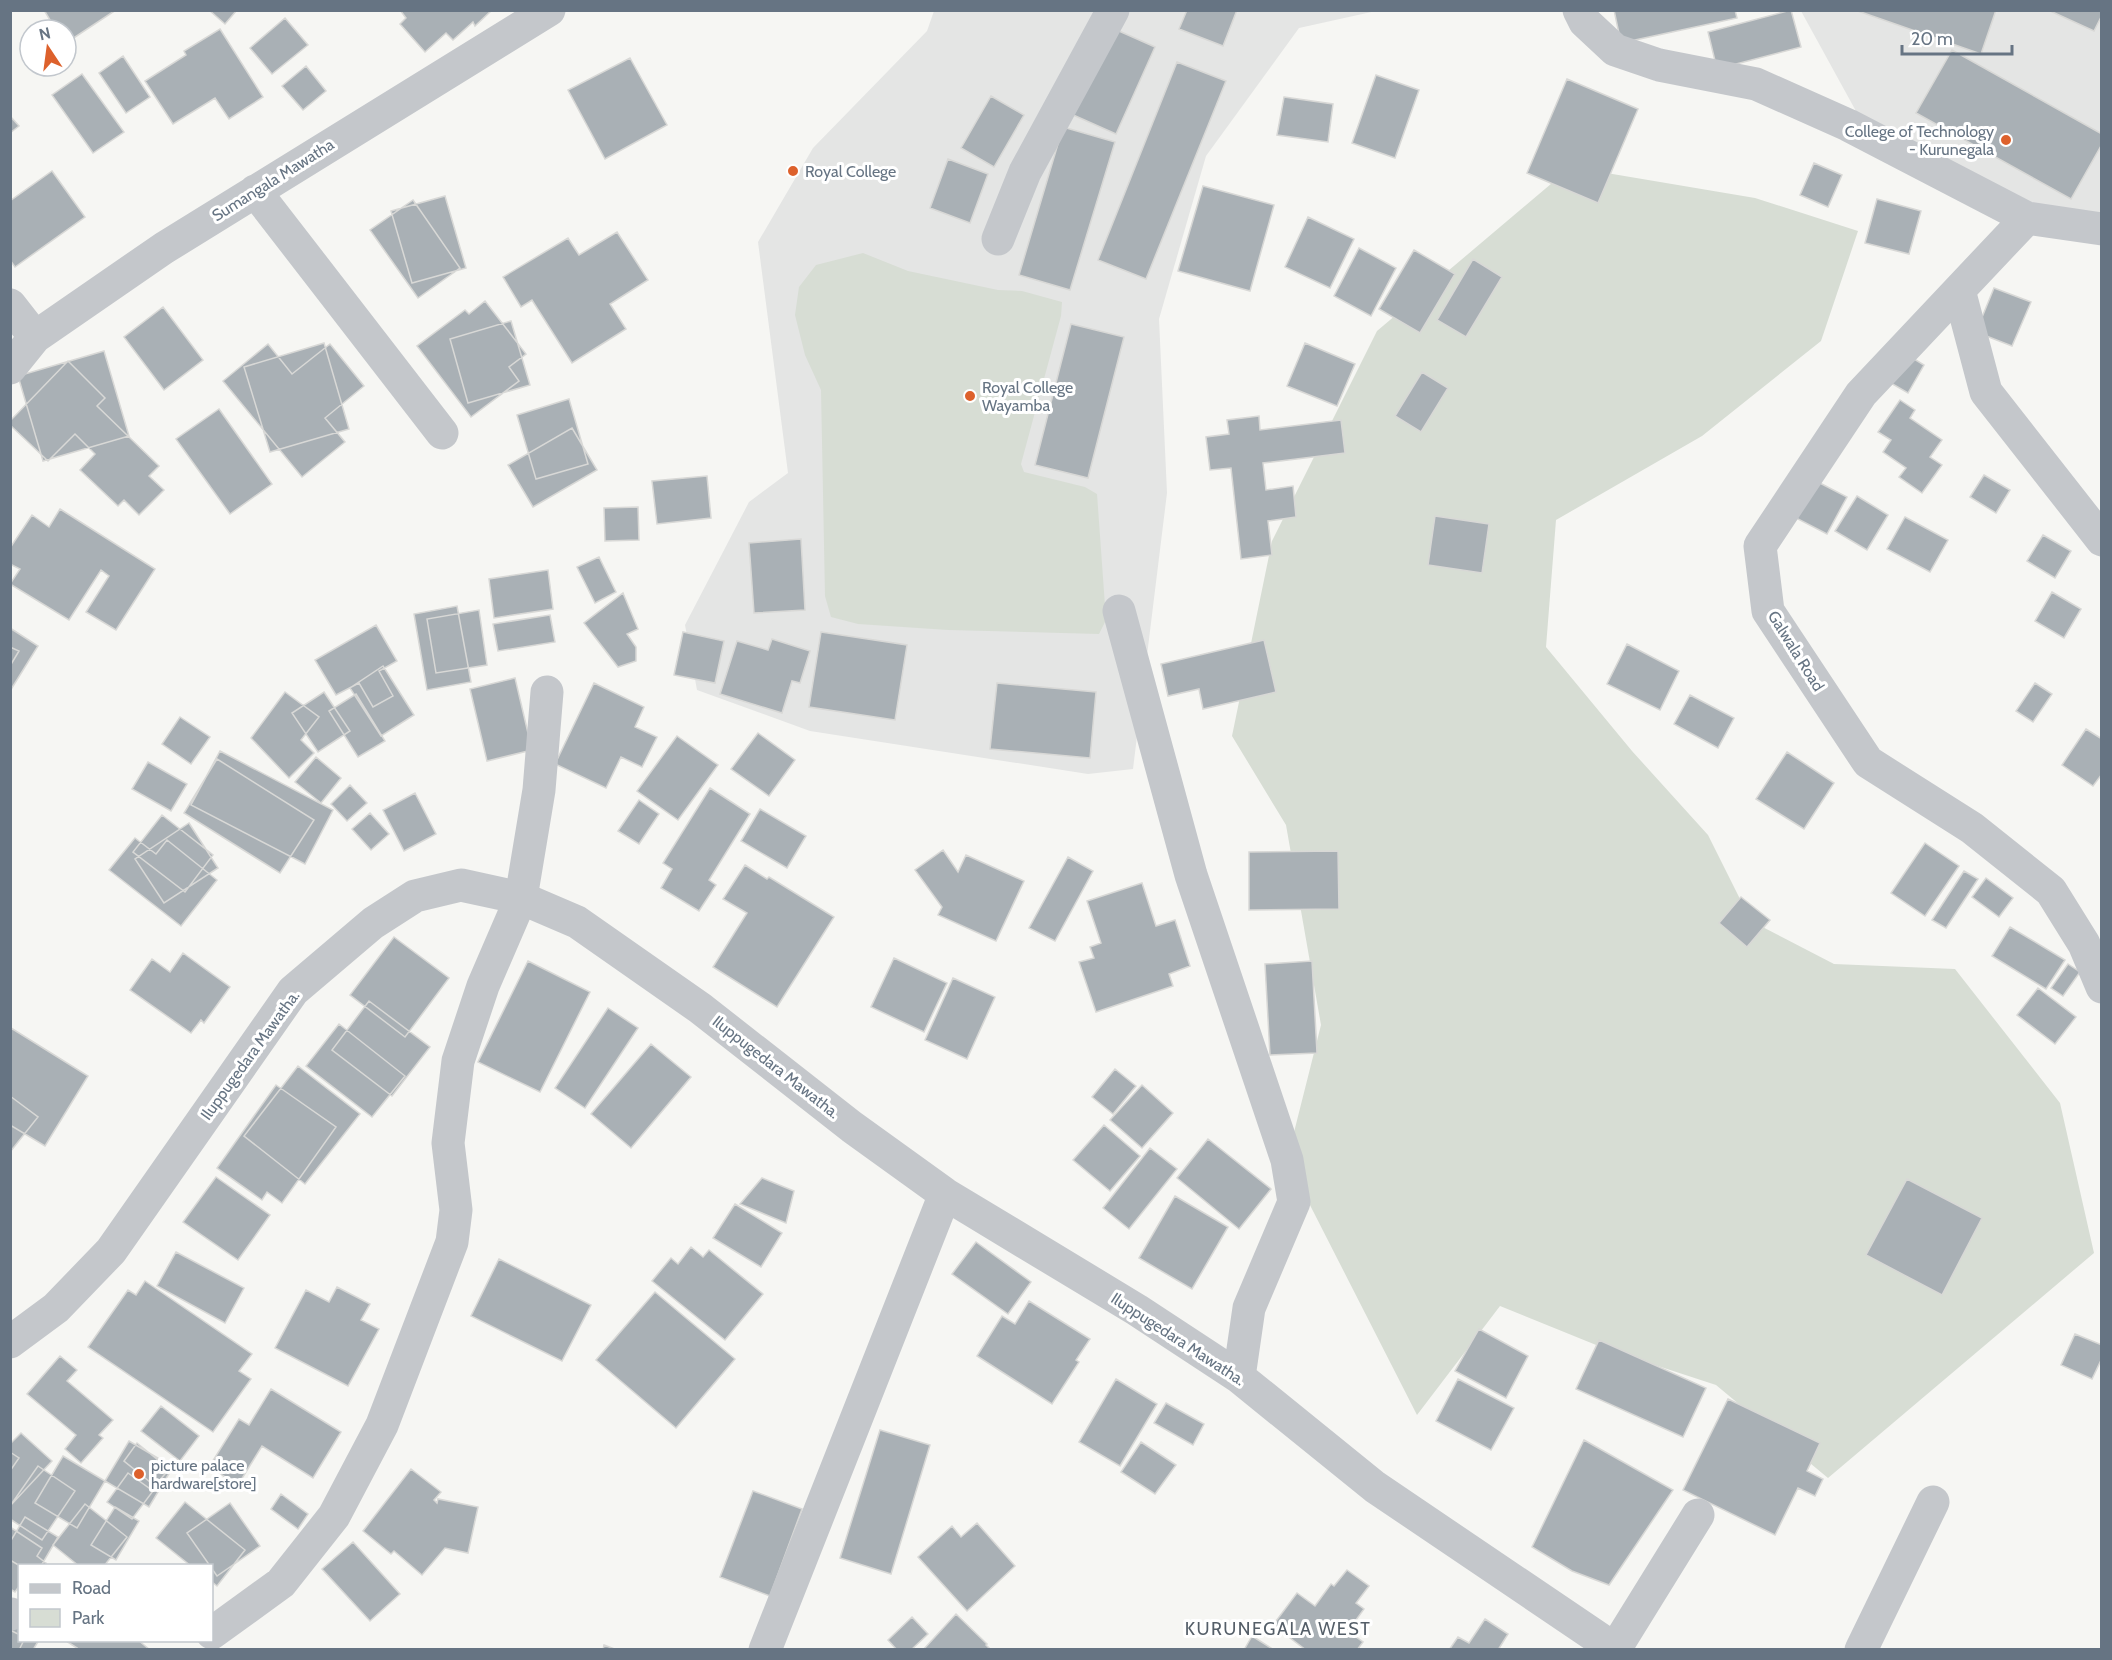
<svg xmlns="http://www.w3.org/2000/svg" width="2112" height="1660" font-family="Cabin,sans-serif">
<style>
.built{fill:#e4e5e4}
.green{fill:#d7ddd4}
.building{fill:#a9b0b5;stroke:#d8d8d6;stroke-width:1.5}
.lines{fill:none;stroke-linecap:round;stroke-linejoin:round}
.minor{stroke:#c4c7cb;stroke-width:33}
.poi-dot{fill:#dd612c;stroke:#fff;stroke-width:2}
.labels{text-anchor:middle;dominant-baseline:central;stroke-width:6;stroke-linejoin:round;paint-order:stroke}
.poi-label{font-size:16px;fill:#667483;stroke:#fff;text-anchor:start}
.street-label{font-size:16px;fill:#667483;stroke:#fff}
.neighbourhood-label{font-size:18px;letter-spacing:1.5px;fill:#545e68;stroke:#fff}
</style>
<rect width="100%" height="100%" fill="#f6f6f3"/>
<path class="built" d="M934,11H1376L1299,28L1206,156L1159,319L1167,493L1133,769L1088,774L810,731L697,690L685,625L749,502L788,473L758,242L813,148L927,31Z
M1801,11H2101V215L2058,216L1857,113Z"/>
<path class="green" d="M1571,167L1755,198L1858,231L1821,341L1702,436L1556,520L1546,647L1632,751L1708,835L1751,921L1834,964L1955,969L2060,1103L2094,1253L1828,1478L1716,1385L1606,1349L1500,1306L1417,1415L1287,1160L1321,1025L1286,825L1232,736L1272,541L1377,331Z
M863,253L908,271L998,290L1022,291L1062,302L1061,316L1021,464L1024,472L1085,487L1097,494L1106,620L1099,634L948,630L858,624L831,617L825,596L821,390L805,355L795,315L799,287L816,265Z"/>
<path class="building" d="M44,10H116L66,43V30H56Z
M209,10H237L225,24Z
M400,10H492L475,26L473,22L453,40L446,33L425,52L400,24L406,18Z
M1187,10H1237L1223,46L1179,29Z
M1614,10H1735L1737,18L1621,43Z
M1791,10L1801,47L1717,69L1708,32Z
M1855,10H1996L1981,54Z
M2048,10H2102V15L2094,31Z
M285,18L308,45L272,74L250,48Z
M1110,27L1155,47L1116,134L1071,114Z
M220,29L263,97L229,119L215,98L173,124L145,81L186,55L184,51Z
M1952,50L2102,134V144L2071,199L1916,113Z
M123,56L150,97L126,113L99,73Z
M630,58L667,125L605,159L568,90Z
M1177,62L1226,81L1146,279L1098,260Z
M306,66L326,91L303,110L282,86Z
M82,74L124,132L93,153L52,95Z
M1376,75L1419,90L1395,158L1352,143Z
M1567,79L1638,109L1598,203L1527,173Z
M991,96L1024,115L994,167L961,148Z
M1284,97L1333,104L1328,142L1277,135Z
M10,116L19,126L10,133Z
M1063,127L1115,142L1070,290L1019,275Z
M948,159L988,174L970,223L930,208Z
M1814,163L1842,175L1828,207L1800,195Z
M52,171L85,217L15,267L10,260V201Z
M1203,186L1274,205L1250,291L1178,271Z
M445,196L466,268L412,283L391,211Z
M1877,199L1921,211L1909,254L1865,243Z
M413,200L460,268L418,298L370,230Z
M1308,217L1354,239L1330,288L1285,267Z
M617,232L648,280L610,304L626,329L572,363L532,300L521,307L503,277L568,238L579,255Z
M1359,248L1396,268L1371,316L1334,296Z
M1414,250L1455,274L1420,333L1379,309Z
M1473,259L1502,277L1466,337L1437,320Z
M1994,288L2031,302L2012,346L1976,332Z
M485,301L526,354L509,367L519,381L471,417L417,346L465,310L469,314Z
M163,307L203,360L164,390L124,337Z
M511,321L530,385L468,403L450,339Z
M1071,324L1124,337L1088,478L1035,465Z
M324,343L349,429L270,452L244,367Z
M1305,343L1355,364L1337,406L1287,386Z
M268,344L292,374L330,344L364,386L325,418L345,442L302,477L223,381Z
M104,351L129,436L43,461L18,376Z
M1906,354L1924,365L1908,393L1889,382Z
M68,361L105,398L97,406L159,466L149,476L164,490L139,515L124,500L118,506L80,470L95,454L75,434L48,461L10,425V421Z
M1422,372L1448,388L1421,432L1395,416Z
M569,399L588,464L536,479L517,415Z
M1900,400L1915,410L1910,418L1942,440L1930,457L1942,465L1922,493L1899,477L1906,468L1883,452L1891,440L1878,432Z
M219,409L272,484L230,514L176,439Z
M1259,416L1260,430L1341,420L1345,453L1263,463L1266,490L1293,486L1296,517L1268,521L1272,555L1241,559L1231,468L1210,470L1206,437L1229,434L1227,420Z
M572,428L597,470L533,507L508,465Z
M1984,475L2010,490L1996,513L1970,497Z
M707,476L711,518L657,524L652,481Z
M1816,481L1847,497L1827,534L1796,518Z
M1857,496L1888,515L1867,550L1835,531Z
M638,507L639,540L605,541L604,508Z
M60,509L155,569L116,630L86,612L109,576L101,570L69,620L10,584L20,569L10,564V548L32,515L49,527Z
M1435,516L1489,524L1482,573L1428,565Z
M1905,517L1948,540L1930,572L1887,549Z
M2043,535L2071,551L2055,578L2027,561Z
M801,539L805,610L754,613L749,543Z
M599,557L616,592L595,603L577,567Z
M548,570L553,609L494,618L489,579Z
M2052,592L2081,609L2064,638L2035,621Z
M623,593L638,629L627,634L636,647V661L618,667L584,623Z
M457,606L471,682L427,690L414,614Z
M479,610L487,665L436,673L427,619Z
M550,615L555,642L498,651L493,624Z
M376,625L397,661L379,671L393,696L373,707L359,683L336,695L315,660Z
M10,628L38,646L10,691Z
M683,632L724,641L715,683L674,675Z
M821,632L907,645L895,720L809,707Z
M772,639L810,651L800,683L792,681L782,713L720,694L737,641L768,650Z
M1264,640L1276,692L1203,709L1199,689L1168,696L1161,664Z
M1627,644L1679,671L1660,710L1607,684Z
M10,647L19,651L10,666Z
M383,666L414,715L381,736L350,688Z
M515,678L532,750L487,761L470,689Z
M594,683L644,707L635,727L657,737L642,767L621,757L606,788L555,764Z
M997,683L1096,692L1090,758L990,749Z
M2035,683L2052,694L2033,722L2016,711Z
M285,692L319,717L301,740L314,753L289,778L251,738Z
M324,692L350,731L318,752L292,713Z
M356,694L385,741L358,757L329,711Z
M1690,695L1734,718L1718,748L1674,724Z
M180,717L210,737L191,764L162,744Z
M2086,729L2102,739V774L2093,786L2062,765Z
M758,733L795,760L769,796L731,769Z
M677,736L718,765L678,820L637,791Z
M220,751L333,810L305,864L191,805Z
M1787,752L1834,783L1804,829L1756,799Z
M316,757L341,778L321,803L295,782Z
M217,759L314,820L280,873L184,813Z
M148,762L187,784L171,811L132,789Z
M350,785L367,803L347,821L331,804Z
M710,788L750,814L709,880L716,885L699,911L661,888L672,869L663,863Z
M415,793L436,834L404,851L383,810Z
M639,800L659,814L639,844L618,831Z
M760,809L806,836L787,868L741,841Z
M370,813L389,834L371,850L352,829Z
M162,815L213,855L185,892L133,852Z
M189,823L218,868L164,903L135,859Z
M135,838L156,854L167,840L217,880L181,926L109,870Z
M1925,843L1959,866L1925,916L1891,893Z
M943,850L958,872L966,855L1024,881L996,941L938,915L942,907L915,870Z
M1338,851L1339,909L1249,910V852Z
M1068,857L1093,871L1055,941L1029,928Z
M745,865L767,879L769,877L834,917L777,1007L713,967L747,913L723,899Z
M1964,871L1978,879L1946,928L1932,920Z
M1986,878L2013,898L1999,917L1972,897Z
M1142,883L1156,926L1175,920L1190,966L1169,974L1173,986L1096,1012L1079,962L1094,958L1090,947L1101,943L1087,901Z
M1741,897L1770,920L1747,947L1719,923Z
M2010,927L2065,960L2046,989L1992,956Z
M394,937L449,978L405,1037L350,995Z
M183,953L230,987L204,1023L201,1020L191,1033L130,990L152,959L170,972Z
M894,958L947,983L924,1032L871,1007Z
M528,961L590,992L540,1092L478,1062Z
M1312,961L1317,1053L1270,1055L1265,964Z
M2068,964L2080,972L2063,996L2051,988Z
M953,978L995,997L967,1059L925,1040Z
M2038,988L2076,1017L2055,1044L2017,1015Z
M369,1001L430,1047L392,1096L332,1050Z
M608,1008L638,1028L585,1108L555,1088Z
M339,1024L405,1076L372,1117L306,1066Z
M11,1028L88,1076L45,1146L10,1125Z
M651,1044L691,1077L631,1148L591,1114Z
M298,1066L360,1114L305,1184L244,1136Z
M1115,1069L1136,1086L1113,1114L1092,1097Z
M276,1085L336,1127L282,1203L267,1192L262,1200L217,1168Z
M1142,1085L1173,1113L1142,1148L1110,1120Z
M10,1096L38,1117L10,1152Z
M1104,1125L1140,1156L1110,1191L1073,1160Z
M1208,1139L1271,1189L1239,1229L1177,1178Z
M1150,1148L1177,1169L1129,1229L1103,1208Z
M216,1177L270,1215L238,1260L183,1222Z
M762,1178L794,1191L786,1223L740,1204Z
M1907,1179L1982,1218L1942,1295L1866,1255Z
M1175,1196L1228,1227L1192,1289L1139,1258Z
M735,1204L782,1233L761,1267L713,1238Z
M976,1242L1031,1282L1008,1314L952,1274Z
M691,1247L703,1257L709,1250L763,1294L725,1340L652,1281L671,1258L678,1264Z
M176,1252L244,1288L225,1323L157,1286Z
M499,1259L591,1305L562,1361L471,1316Z
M145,1281L252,1354L239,1371L251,1379L213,1432L88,1347L128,1290L136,1295Z
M337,1287L370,1304L361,1320L379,1329L348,1386L275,1348L306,1290L329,1302Z
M655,1292L735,1359L676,1428L596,1360Z
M1029,1301L1090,1339L1076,1360L1079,1362L1052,1404L977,1356L1002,1316L1015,1324Z
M1479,1329L1528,1356L1506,1398L1455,1371Z
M2075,1334L2102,1345V1358L2092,1379L2061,1365Z
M1599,1340L1706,1388L1683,1437L1576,1389Z
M60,1356L77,1370L67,1381L113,1420L99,1435L103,1438L81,1463L65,1449L76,1435L27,1394Z
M1116,1379L1157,1404L1120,1466L1079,1442Z
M1458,1379L1514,1408L1491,1450L1436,1421Z
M271,1389L341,1432L313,1478L262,1446L238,1485L209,1467L239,1419L249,1425Z
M1728,1399L1820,1443L1807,1471L1823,1479L1815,1496L1798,1488L1775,1535L1683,1490Z
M1166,1403L1204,1424L1193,1445L1154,1423Z
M161,1406L199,1436L180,1461L141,1431Z
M880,1430L930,1445L891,1574L840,1558Z
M21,1433L52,1461L11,1505L10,1444Z
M1584,1440L1673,1490L1609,1585L1572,1571L1532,1547Z
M129,1441L173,1467L149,1507L105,1481Z
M1141,1442L1176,1465L1155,1494L1121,1472Z
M137,1443L169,1469L155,1486L124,1461Z
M10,1452L19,1458L10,1471Z
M63,1456L105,1481L77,1528L35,1503Z
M38,1466L75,1491L42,1540L10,1519V1506Z
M411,1469L441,1492L434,1500L437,1503L438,1499L478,1507L468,1553L445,1548L422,1575L394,1551L391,1554L363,1531Z
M128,1473L153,1491L132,1519L107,1502Z
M753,1491L802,1509L770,1596L720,1577Z
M281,1494L308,1514L298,1529L271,1509Z
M185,1502L245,1550L217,1586L212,1582V1566H191L156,1538Z
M230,1503L260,1546L217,1576L187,1533Z
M85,1504L127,1537L104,1566H79L53,1545Z
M115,1507L139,1521L116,1560L91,1545Z
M25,1517L58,1537L41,1566H20L10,1560V1542Z
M977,1523L1015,1566L967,1611L918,1557L952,1526L961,1537Z
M10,1527L42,1548L37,1556L46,1563L45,1566H20V1585L15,1592L10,1589Z
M353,1542L400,1594L370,1621L322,1569Z
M1347,1570L1369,1586L1356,1603L1364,1609L1348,1631L1363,1642L1357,1650H1306L1273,1625L1297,1593L1315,1606L1331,1584L1334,1586Z
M956,1614L987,1644L986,1645L991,1650H923Z
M20,1617V1640H39L33,1650H10V1625Z
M912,1617L928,1634L911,1650H897L888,1640Z
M1485,1619L1508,1634L1498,1650H1449L1458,1637L1469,1643Z
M10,1630L20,1635V1640H24L19,1650H10Z
M1252,1636L1274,1650H1244Z
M138,1640L150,1650H75L77,1648L66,1641Z
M604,1645L617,1650H603Z"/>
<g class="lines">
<path class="minor" d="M1579,10L1585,22L1615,50L1659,65L1756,84L1848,125L2027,218L2102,229
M255,191L442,433
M2027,218L1861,394L1760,546L1768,611L1868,762L1972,828L2051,891L2084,944L2102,987
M998,239L1025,172L1113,10
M1959,290L1986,392L2102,540
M10,305L35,337
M10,368L35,337L164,248L549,10
M1119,611L1191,875L1287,1160L1294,1202L1249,1308L1239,1377
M10,1342L56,1308L111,1251L293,991L373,923L415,896L461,885L521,898L577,922L700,1008L852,1127L945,1194L1137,1310L1239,1377L1375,1487L1616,1650
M10,1614H11
M212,1633L281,1583L334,1516L382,1425L452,1242L456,1210L448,1143L458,1061L483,986L521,898L539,790L547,692
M1615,1649L1698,1515
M765,1650L945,1194
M1861,1650L1933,1502"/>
</g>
<g class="poi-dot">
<circle cx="2006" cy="140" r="6"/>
<circle cx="793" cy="171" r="6"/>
<circle cx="970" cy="396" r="6"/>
<circle cx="139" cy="1474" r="6"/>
</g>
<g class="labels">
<g class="poi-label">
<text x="1994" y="131" text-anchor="end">College of Technology<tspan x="1994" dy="18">- Kurunegala</tspan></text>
<text x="805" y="171">Royal College</text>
<text x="982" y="387">Royal College<tspan x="982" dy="18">Wayamba</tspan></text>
<text x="151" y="1465">picture palace<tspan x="151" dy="18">hardware[store]</tspan></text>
</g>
<g class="street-label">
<text transform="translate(273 180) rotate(-32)">Sumangala Mawatha</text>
<text transform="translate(1796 651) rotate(58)">Galwala Road</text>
<text transform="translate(250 1055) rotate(-54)">Iluppugedara Mawatha.</text>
<text transform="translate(776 1067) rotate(38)">Iluppugedara Mawatha.</text>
<text transform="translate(1178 1339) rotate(33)">Iluppugedara Mawatha.</text>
</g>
<g class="neighbourhood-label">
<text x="1278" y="1629">KURUNEGALA WEST</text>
</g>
</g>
<rect width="2112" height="1660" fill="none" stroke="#667483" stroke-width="24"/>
<rect x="18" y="1564" width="195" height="78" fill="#ffffff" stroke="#c2c7cd" stroke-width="1.5"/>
<rect x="30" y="1584" width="30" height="9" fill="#c4c7cb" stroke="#c2c7cd" stroke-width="1.5"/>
<text x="72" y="1594" font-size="18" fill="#667483">Road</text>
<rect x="30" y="1609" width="30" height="18" fill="#d7ddd4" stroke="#c2c7cd" stroke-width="1.5"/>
<text x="72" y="1624" font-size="18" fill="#667483">Park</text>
<g transform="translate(48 48) rotate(347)"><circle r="28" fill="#ffffff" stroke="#c2c7cd" stroke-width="1.5"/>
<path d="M0-4.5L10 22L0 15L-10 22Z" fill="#dd612c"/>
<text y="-9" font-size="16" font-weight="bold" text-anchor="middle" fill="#667483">N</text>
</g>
<path d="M1902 45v9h110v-9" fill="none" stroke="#667483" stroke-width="3"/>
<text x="1911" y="45" font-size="18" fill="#667483" stroke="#ffffff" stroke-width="4.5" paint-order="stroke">20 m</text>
</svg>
